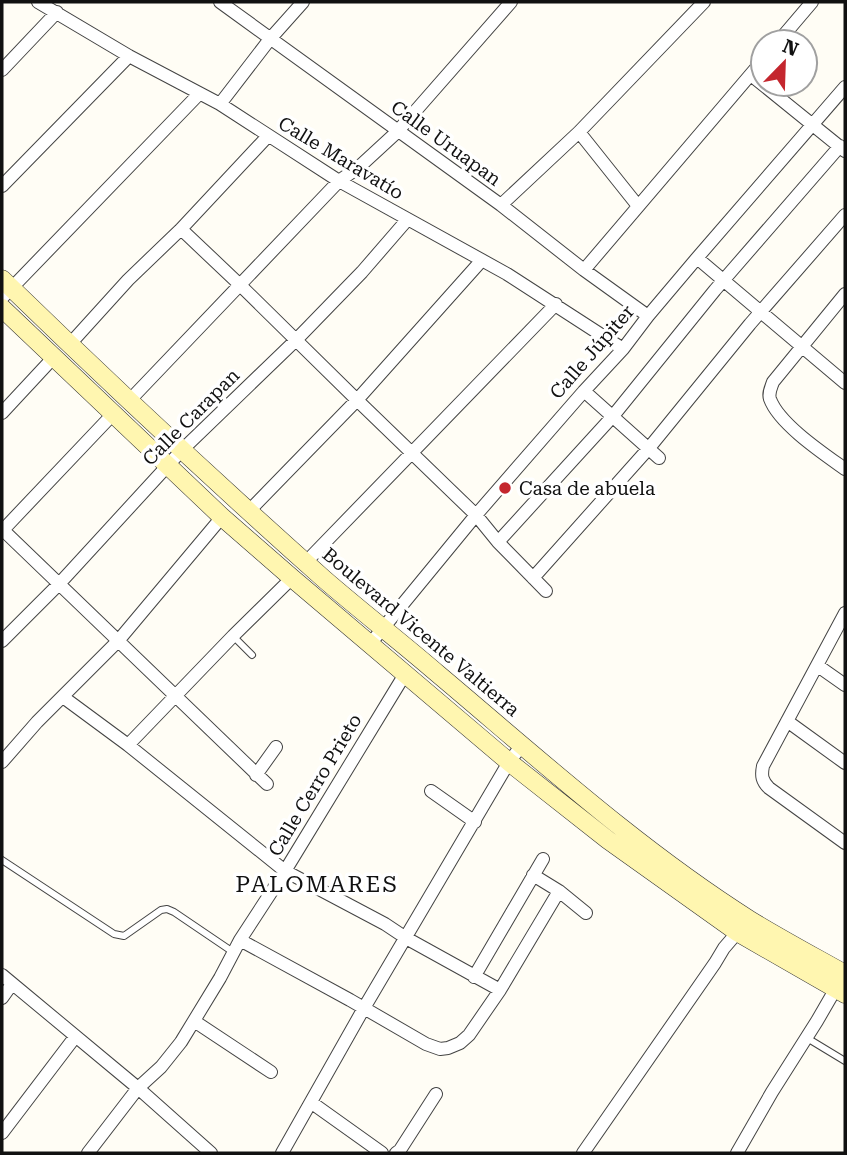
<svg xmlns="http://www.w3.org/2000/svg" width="847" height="1155" font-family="'Roboto Serif',serif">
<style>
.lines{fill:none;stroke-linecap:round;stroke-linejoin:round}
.service-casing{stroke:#444;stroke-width:8}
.minor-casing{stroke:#444;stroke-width:14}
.secondary-casing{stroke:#333;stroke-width:19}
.service{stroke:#fff;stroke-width:6}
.minor{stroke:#fff;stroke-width:12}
.secondary{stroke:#fff6b0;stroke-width:18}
.poi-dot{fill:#c4262e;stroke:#fff;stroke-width:2.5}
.labels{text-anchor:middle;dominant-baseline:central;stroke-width:7;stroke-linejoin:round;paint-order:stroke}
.street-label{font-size:19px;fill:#111;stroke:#fff}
.poi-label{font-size:19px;fill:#111;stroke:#fff;text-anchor:start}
.quarter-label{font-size:23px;letter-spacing:2px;fill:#111;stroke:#fff}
</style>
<rect width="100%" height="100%" fill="#fffdf5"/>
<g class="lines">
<defs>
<path id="service" d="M233,636L252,655
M2,860L114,934L124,936L161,910L167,909L174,912L233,952
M807,1038L845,1061"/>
<path id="minor" d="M38,2L129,56L220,104L339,181L507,274L623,349
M220,2L501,205L584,270L648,316
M778,42L812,2
M2,70L57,12
M751,75L845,151
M220,104L270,39L303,2
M579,132L638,206
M2,186L129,56
M501,205L579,132L704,2
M181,229L239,284L357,400L476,515L498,542L546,591
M697,258L845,383
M584,270L763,60
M845,294L773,382C771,388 768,393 770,399C779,424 824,454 845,469
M2,298L199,94
M70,344L128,280L181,229L268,136
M584,391L659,458
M129,401L339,181L359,167L397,132L511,2
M2,413L54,357
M249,511L357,400L482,260
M2,529L267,784
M2,531L114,413
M498,542L613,416L715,290L840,146
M306,562L556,304
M533,578L649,448L750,324L845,215
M845,613L763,766C761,776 762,781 769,788L845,843
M2,641L59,584L182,450L296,340L362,272L407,220
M370,644L476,515L584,391L623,349L648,316L697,258L845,87
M818,666L845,685
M63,697L128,745L285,871L385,924L406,938L500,990
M787,721L845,763
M128,745L233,636L292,578
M2,762L37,722L118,641L222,517
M256,775L276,747
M431,791L475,822
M533,875L559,891L586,913
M240,940L350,1000L426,1044L440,1049L448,1048L460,1043L469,1035L500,990L559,891
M2,975L138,1088L211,1153
M474,977L543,859
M2,998L12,984
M194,1021L271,1072
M312,1103L382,1153
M2,1133L75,1037
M88,1153L138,1088L161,1067L181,1042L220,978L240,940L285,871L405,674
M282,1153L364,1008L509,762L522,745
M396,1153L400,1150L436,1094
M583,1153L715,963L724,948L742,927
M737,1153L772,1092L817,1021L839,983"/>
<path id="secondary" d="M2,279C107,381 215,482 324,579C362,612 401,642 438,674C539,759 638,849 750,920C781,939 813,956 845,974
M2,308L222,517L292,578L509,762L608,840L737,932L845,994"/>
</defs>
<use href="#service" class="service-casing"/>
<use href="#minor" class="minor-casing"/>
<use href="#secondary" class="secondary-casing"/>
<use href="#service" class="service"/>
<use href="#minor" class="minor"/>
<use href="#secondary" class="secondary"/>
</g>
<circle class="poi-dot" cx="505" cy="488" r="7"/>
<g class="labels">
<g class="street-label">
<text transform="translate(446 143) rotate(36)">Calle Uruapan</text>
<text transform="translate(341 158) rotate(31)">Calle Maravatío</text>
<text transform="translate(592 352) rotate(-49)">Calle Júpiter</text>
<text transform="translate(191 417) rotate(-45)">Calle Carapan</text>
<text transform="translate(421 632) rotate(40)">Boulevard Vicente Valtierra</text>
<text transform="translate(315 785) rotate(-59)">Calle Cerro Prieto</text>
</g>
<g class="poi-label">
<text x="519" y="488">Casa de abuela</text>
</g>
<g class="quarter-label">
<text x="317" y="884">PALOMARES</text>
</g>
</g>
<rect width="847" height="1155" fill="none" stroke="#111111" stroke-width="7"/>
<g transform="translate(784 63) rotate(23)"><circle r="33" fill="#ffffff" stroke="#a0a0a0" stroke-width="2"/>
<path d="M0-5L12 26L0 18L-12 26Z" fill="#c4262e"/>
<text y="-10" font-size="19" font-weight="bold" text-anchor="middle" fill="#111111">N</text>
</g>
</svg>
